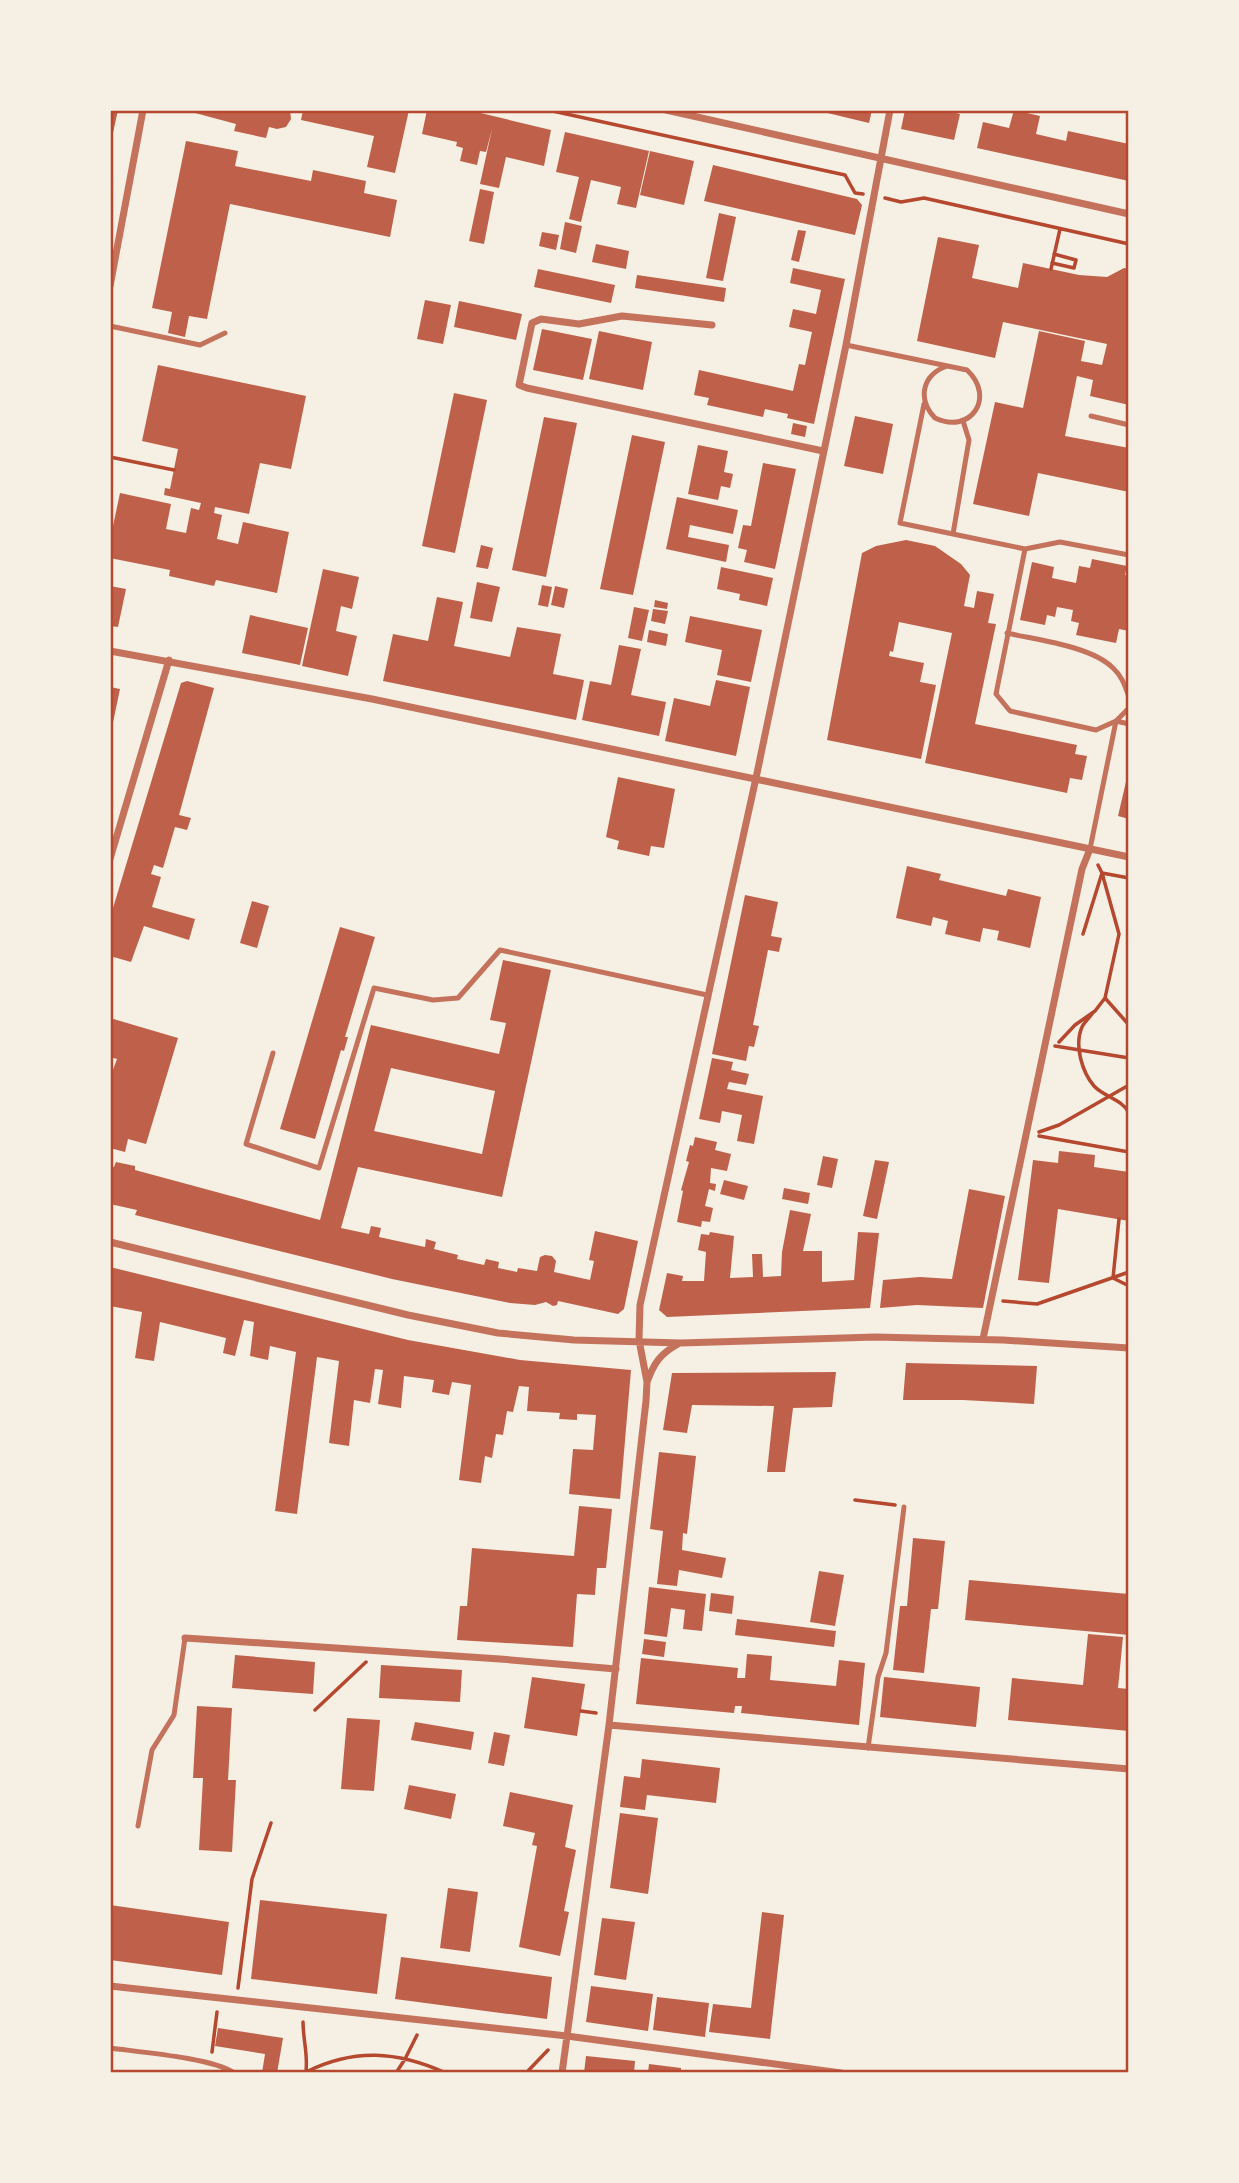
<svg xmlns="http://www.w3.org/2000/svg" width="1239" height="2183" font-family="'PT Sans',sans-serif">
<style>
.building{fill:#bf614a;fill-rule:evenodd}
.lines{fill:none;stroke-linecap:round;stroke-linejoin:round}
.path{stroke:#b5482f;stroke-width:3.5}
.service{stroke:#c5725c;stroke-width:5}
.minor{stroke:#c5725c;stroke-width:7}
.neatline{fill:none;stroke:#b5482f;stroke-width:2.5}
</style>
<rect width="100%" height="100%" fill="#f6efe4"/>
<path class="building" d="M110,110H118L111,142H110Z
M184,110H290L291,119L286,127L277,129L269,127L266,138L234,131L236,124Z
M303,110H409L395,173L367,167L374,136L301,120Z
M427,110H468L551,130L544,166L506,157L499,188L480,184L492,129L486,152L480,151L477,165L460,161L463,148L456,146L457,142L422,134Z
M815,110H872L869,123Z
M905,110H943L960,114L954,140L901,129Z
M1014,110L1040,116L1036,134L1066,141L1068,131L1129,144V181L977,148L983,122L1009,128Z
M565,132L649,151L636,208L617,204L621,187L591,180L581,222L569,219L579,177L556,172Z
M186,141L238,151L235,166L311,181L313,170L366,181L364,193L397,200L390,237L230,204L207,319L189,316L185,337L168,333L172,312L152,308Z
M650,151L694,161L684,205L640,195Z
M713,165L857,199L862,205L855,235L704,201Z
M480,189L494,192L484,244L469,241Z
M719,213L736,217L723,281L706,278Z
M565,222L582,226L576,253L560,249Z
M798,230L806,231L799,262L791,260Z
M542,232L559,235L556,250L539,246Z
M938,237L979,245L972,278L1018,288L1023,263L1079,275L1107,277L1124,268L1129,269V405L1090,396L1093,380L1077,376L1065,436L1129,448V492L1038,473L1029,516L973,504L995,402L1023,408L1039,331L1085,341L1081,361L1102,365L1107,344L1003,322L995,358L917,341Z
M596,244L629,251L626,269L592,262Z
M793,268L845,279L814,424L787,418L788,414L765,409L763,417L707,405L709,398L694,395L699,370L793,391L799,364L805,365L812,332L789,327L793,309L816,314L821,290L790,283Z
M538,269L615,285L611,303L534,287Z
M637,275L726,288L724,302L635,288Z
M425,300L451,305L443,344L417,339Z
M459,301L522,314L516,340L454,327Z
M542,329L592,339L583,380L533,370Z
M599,331L652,342L643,390L589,379Z
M158,365L306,396L291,469L260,463L249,514L215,507L214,513L222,515L217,539L238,544L243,522L289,532L277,593L216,580L214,586L169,576L170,570L110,558V540L120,493L171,504L166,529L186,533L191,508L199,510L201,503L164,495L165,488L170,489L178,449L142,441Z
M454,393L487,400L455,553L422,546Z
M855,416L893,424L883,474L844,466Z
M544,417L577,423L546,577L512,570Z
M793,423L807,426L805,437L791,434Z
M632,435L665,442L633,595L600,589Z
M698,445L728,451L724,472L733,474L730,488L721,486L718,500L688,494Z
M763,463L796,469L775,569L744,562L747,550L738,548L743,525L751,526Z
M677,497L738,510L733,534L690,525L688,537L729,545L726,562L666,549Z
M906,540L935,546L961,564L970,575L964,606L974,608L977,591L994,594L988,623L996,624L975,724L1077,745L1075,754L1087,756L1082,780L1070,778L1067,793L925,763L952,633L899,622L893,652L890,651L889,656L924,663L920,682L936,685L921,759L827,740L862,553L876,546Z
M481,545L493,548L488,569L476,567Z
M1092,559L1127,566L1125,575L1129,576V631L1119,629L1116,643L1076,635L1079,623L1071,621L1073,610L1057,607L1055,617L1047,615L1045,625L1020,620L1032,562L1054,567L1052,578L1076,583L1079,566L1090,568Z
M721,567L773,578L767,606L739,600L740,594L717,589Z
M323,569L359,577L352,609L341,606L336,631L357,636L348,676L302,666Z
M477,582L500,587L492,622L470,618Z
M542,585L552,587L548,607L538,605Z
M110,586L126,589L118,627L110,626Z
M555,586L568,589L564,608L551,605Z
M437,597L463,602L454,646L510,657L517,627L561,634L553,674L584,680L576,720L383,681L393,634L428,641Z
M655,600L668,603L667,609L654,607Z
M634,607L649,610L642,641L628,638Z
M653,609L668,611L665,624L651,621Z
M250,615L308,628L300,665L242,653Z
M690,616L762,630L751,682L717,675L722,650L685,642Z
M649,630L668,634L666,646L647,642Z
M619,645L641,649L631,695L666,702L659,736L582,720L590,681L611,685Z
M716,680L750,687L736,756L665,741L674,698L710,706Z
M187,681L214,688L179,815L191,818L187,830L175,827L163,868L154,865L151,874L161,877L152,907L195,919L189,940L144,926L131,962L110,956V918L181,683Z
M110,687L120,689L111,732H110Z
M1128,773H1129V819L1118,816Z
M618,777L675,789L664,848L651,846L649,856L617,849L619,841L606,837Z
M907,866L941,874L939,880L1006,896L1008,889L1041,897L1030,948L997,940L999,931L983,928L980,942L945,934L948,921L933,917L931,926L896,918Z
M745,895L778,902L771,936L782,938L779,952L768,950L753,1025L759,1026L754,1047L749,1046L746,1061L712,1054Z
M252,901L269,906L257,948L240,943Z
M340,927L375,937L345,1037H348L344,1051L341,1050L315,1139L280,1129Z
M503,960L551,970L502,1197L358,1167L341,1228L369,1234L371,1226L381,1228L379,1237L425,1247L426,1239L436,1242L434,1249L458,1255L457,1259L484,1265L486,1259L499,1262L498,1268L517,1272L518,1268L537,1271L540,1257L545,1255L552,1256L556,1261L554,1272L590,1280L594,1261L589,1260L595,1231L638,1241L624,1309L618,1314L558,1301L557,1305L553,1306L546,1302L535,1305L510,1303L392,1279L135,1215L137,1210L110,1204V1167H114L116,1162L135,1166V1170L320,1220L371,1025L499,1054L506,1023L490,1020ZM391,1068L495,1091L482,1154L374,1131Z
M110,1018L178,1038L146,1144L128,1139L125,1152L110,1148V1078L117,1059L110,1057Z
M712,1058L733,1062L731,1070L749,1074L746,1085L729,1082L727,1089L763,1096L754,1144L737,1141L742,1115L722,1111L720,1123L699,1119Z
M695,1137L717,1142L715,1150L731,1154L727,1171L711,1168L710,1183L716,1184L715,1191L709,1189L705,1206L713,1208L710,1222L702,1221L701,1227L677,1222L683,1191L681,1190L689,1162L686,1161L690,1145L693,1146Z
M1059,1151L1095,1155L1094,1167L1129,1172V1221L1058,1209L1049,1283L1018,1280L1033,1160L1058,1163Z
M823,1156L838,1159L832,1188L817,1185Z
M875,1160L889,1162L877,1219L863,1216Z
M724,1180L748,1186L744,1200L720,1194Z
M784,1188L810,1193L808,1204L782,1199Z
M969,1189L1005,1196L983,1308L917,1305L880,1308L883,1280L920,1277L952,1279Z
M790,1210L811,1214L803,1251H822V1282L854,1280L858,1232L879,1233L870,1308L667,1317L659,1310L667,1273L683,1276L682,1281H704L706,1252L698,1250L701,1234L709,1235L710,1232L734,1236L730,1278L753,1277L752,1254H762L763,1277L781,1276L782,1252Z
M110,1267L408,1340L520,1360L631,1370L620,1499L569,1494L573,1449L593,1450L596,1415L577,1414V1420L559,1419L560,1413L527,1411L529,1387L519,1386L513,1412L507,1411L503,1435L496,1434L492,1458L485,1456L481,1483L459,1480L471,1385L452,1382L449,1395L432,1392L434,1380L404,1376L401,1408L378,1404L383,1370L375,1369L370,1403L354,1400L349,1446L329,1443L339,1361L317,1357L297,1514L275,1511L296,1352L270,1346L268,1360L250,1356L254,1322L244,1320L235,1356L223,1353L226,1338L160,1322L154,1361L135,1358L142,1312L110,1306Z
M906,1363L1037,1366L1034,1404L963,1400H903Z
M836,1372L832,1407L793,1408L785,1472H767L774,1406L692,1405L687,1433L663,1430L672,1373Z
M659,1452L696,1456L687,1534L683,1533L682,1550L726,1558L722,1578L679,1570L677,1586L657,1584L663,1531L650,1529Z
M579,1506L612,1509L606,1568H597L595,1595L577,1594L573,1647L457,1640L460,1606H467L472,1548L574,1556Z
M913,1538L945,1541L938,1609H931L924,1673L893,1670L900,1606H907Z
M819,1571L844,1575L835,1626L810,1622Z
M969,1580L1129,1594V1635L965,1620Z
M649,1587L706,1594L702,1631L683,1629L685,1610L671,1608L667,1637L644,1634Z
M711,1593L734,1596L732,1614L709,1611Z
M737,1619L836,1631L834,1647L735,1635Z
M1088,1634L1123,1637L1118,1688L1129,1689V1731L1008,1720L1012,1678L1083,1685Z
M644,1639L666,1642L664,1657L642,1654Z
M747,1654L772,1656L770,1680L836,1686L839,1660L865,1663L859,1725L741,1713L742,1706H735L734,1713L636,1704L641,1658L738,1668L737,1678H745Z
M235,1655L315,1662L313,1694L232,1688Z
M381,1665L462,1670L460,1702L379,1698Z
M532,1677L585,1684L577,1736L524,1728Z
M884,1677L980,1687L976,1727L880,1717Z
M197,1706L232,1708L228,1780H236L232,1852L199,1850L203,1778H193Z
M347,1718L380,1720L374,1791L341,1789Z
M415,1722L474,1732L471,1750L411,1740Z
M494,1732L510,1735L504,1766L488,1763Z
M642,1759L720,1768L716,1803L647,1795L645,1810L620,1807L624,1776L640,1778Z
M409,1785L456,1794L451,1819L404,1809Z
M510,1792L573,1805L565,1847L576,1850L564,1911L569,1912L560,1956L519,1947L537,1846L532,1845L535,1833L503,1826Z
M620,1813L658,1818L648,1894L610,1888Z
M448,1888L478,1892L470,1952L440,1948Z
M260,1900L387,1914L377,1994L251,1979Z
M110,1905L229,1922L222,1975L110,1960Z
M762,1912L784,1915L770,2039L709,2032L713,2004L751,2008Z
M602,1918L635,1922L626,1980L594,1975Z
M401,1957L552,1977L547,2019L395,1999Z
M591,1986L653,1994L648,2031L586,2022Z
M657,1997L709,2003L705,2037L653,2030Z
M218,2028L283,2038L277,2073H262L265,2054L215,2046Z
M586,2056L635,2061L634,2073H584Z
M649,2064L681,2068V2073H648Z"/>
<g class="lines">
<path class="path" d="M548,110L845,175L855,193L863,194
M885,198L901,202L924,198L1129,244
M1052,263L1074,268L1076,260L1054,254
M1051,269L1060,229
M110,457L174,470
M1083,934L1102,873L1098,865
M1105,998L1129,1025
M1092,1014C1089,1018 1084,1023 1082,1027C1074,1045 1082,1072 1094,1086C1104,1097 1122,1099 1129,1113
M1059,1042L1075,1025L1095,1011L1105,998L1119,934L1102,873L1129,878
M1055,1046L1129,1058
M1039,1132L1059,1125L1129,1085
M1039,1136L1129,1152
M1119,1219L1113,1278L1129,1286
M1003,1301L1037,1304L1129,1272
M855,1500L895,1505
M315,1710L366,1662
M581,1711L596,1713
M238,1988L252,1879L271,1823
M303,2022C303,2039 308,2054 306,2071
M212,2052L217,2012
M306,2072C354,2048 397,2051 446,2073
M396,2073L405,2059L417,2035
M526,2073L548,2050"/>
<path class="service" d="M110,326L200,345L225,333
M846,345L967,370C996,397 971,435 935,418C917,399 922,375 947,366
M924,404L900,523L953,534
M1091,416L1129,425
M963,421L969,440L953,534L1025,549L996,694L1010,711L1096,730L1116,721L1090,849
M1025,549L1060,542L1129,555
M1007,633C1037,640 1091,646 1113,668C1122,676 1125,686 1129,697
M1116,721L1129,708
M1116,721L1129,724
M273,1053L246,1144L319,1168L374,988L433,1000L458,998L500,950L707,995
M868,1748L878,1677L886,1653L904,1507
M138,1826L152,1750L174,1715L185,1638
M110,2048C139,2052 213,2058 234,2073"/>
<path class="minor" d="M666,110L1129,214
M110,286L143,110
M712,325L622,316L579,324L541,319L532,323L519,385L527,388L823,451
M110,651L372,699L1129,857
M110,859L169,660
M110,1242L408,1315L498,1333L574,1340L681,1343L875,1337L1003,1340L1129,1348
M983,1339L1082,869L1090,849
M647,1382C654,1363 660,1354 678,1344
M185,1638L500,1659L616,1669
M609,1725L1129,1769
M110,1986L567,2036L841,2073
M562,2073L609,1725L646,1401L647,1382L639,1340L640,1305L756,778L846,345L890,110"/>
</g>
<rect width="1239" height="2183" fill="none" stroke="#f6efe4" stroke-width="224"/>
<rect x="112" y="112" width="1015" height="1959" class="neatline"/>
</svg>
